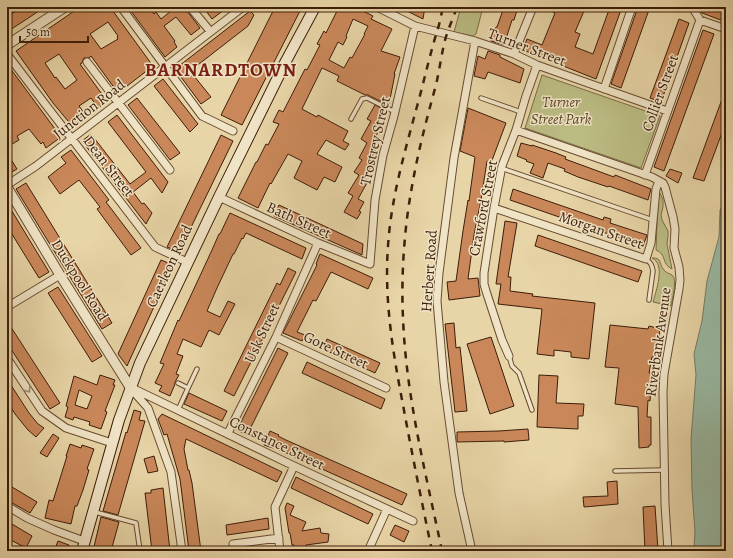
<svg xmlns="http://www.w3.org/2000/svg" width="733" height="558" font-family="Alegreya,serif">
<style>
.green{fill:#bbbc83;stroke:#7c6c46}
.water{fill:#98b9a3;stroke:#747b66}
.building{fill:#ca885a;stroke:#3d1d0a;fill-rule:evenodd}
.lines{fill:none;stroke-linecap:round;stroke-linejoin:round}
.service-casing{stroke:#684b31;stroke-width:5.5}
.minor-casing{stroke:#684b31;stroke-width:9}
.tertiary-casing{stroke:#684b31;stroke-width:11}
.secondary-casing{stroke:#3d1d0a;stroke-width:12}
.service{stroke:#f0e4c6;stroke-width:3.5}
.minor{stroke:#f0e4c6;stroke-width:7}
.tertiary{stroke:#f0e4c6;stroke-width:9}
.secondary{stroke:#f0e4c6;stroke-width:10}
.rail{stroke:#3d1d0a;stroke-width:2.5;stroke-dasharray:7 7;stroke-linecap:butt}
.oneway{stroke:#9f8a71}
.labels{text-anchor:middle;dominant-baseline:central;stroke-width:3;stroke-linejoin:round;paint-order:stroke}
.street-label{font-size:15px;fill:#3d1d0a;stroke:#f0e4c6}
.park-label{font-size:15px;font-style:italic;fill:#5c4528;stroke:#f0e4c6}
.district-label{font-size:19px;font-weight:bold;letter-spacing:1px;fill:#7a1f14;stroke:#f0e4c6}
</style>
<rect width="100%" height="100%" fill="#e8d5a7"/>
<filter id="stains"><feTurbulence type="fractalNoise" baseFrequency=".005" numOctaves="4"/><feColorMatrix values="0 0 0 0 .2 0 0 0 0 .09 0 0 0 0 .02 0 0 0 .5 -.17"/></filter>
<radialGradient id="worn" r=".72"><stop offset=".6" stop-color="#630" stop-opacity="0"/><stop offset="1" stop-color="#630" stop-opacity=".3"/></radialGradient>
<path class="green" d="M461,7H472L471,9L482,11L476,34L473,36L454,32Z
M542,75L660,116L641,168L525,128Z
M660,193L663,200V207L661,215L662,220L668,231V236L667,244L672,269C661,264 667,254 656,250L658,194Z
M652,258C663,258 658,263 664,270C666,273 669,273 672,275C678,279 672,300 671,306L653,302C656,291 666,264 652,258Z"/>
<path class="water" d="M726,198V551H696L694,548L695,532L692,490L691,439L696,375L694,354L702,321L707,281L719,237L720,210Z"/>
<path class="building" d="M22,7H45L7,32V17Z
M80,7H110L153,66L118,93L91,56L89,58H84L83,60L82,63L80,64L107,101L98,108L91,98L79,106L87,117L73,127L53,103L16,51ZM108,22L118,36L117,37L118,39L101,49L90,34ZM59,54L77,80L65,89L56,77L55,78L45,63Z
M128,7H149L154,14L156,12L161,19L176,7H184L200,28L191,35L176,17L164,26L175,41L174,42L177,47L165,57Z
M203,7H228L212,19Z
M275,7H302L242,125L221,115Z
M339,7H355L373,16L371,19L392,29L381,51L400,57L394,74H395L389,104L388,105L368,95H365L337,81L339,76L322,68L302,109L317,117L318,115L348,131L343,141L349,144L345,150L326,140L317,154L342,167L335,182L324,177L317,190L294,178L302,161L288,154L271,184L270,183L258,208L238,198L256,162H257L266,144L268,145L279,124L273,122L279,110L283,112L305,69L307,70L320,45L317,44L324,31L326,33ZM353,19L368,26L364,34H365L352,58L350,57L344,68L329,60L338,42L343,45L347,37L346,36Z
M399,7H425L423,19Z
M504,7H518L514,20H512L504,45L491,41L496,27H497Z
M543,7H574L584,11L575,32L580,34L575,47L593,54L610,7H622L596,79L523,50L527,39L542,45L555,13Z
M638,7H650L621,88L611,84Z
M698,7H717L726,10V22L702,13Z
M250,11L254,15L248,26L190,71L211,97L201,104L175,69Z
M679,19L689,23L661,102L650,98Z
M703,30L714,34L664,171L654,167Z
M488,51L500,55V57L524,69L520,83L488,72L485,79L474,76L478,56L485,59Z
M7,64L61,137L46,148L43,142L41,144L29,129L17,136L19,140L7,147Z
M163,79L198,124L190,132L154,86Z
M725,91H726V122L704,181L693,178Z
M137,98L180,153L170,160L128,105Z
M375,105L385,110L377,124L375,123L381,127L371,145L377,148L368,163L372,165L364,178L362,176L368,181L358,199L364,202L359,211L361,212L357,219L344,212L353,196L348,193L359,175L354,172L362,160L359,158L367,143L361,139L371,121L367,119Z
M468,108L506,123L491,163L487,161L481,200L474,235L468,279L478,278L480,296L449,300L447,282L456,281L463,231L468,200L469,201L475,157L460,151Z
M117,115L168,182L162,193L151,178L133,192L142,204L144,203L152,213L146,224L82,141L91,134L130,184L146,172L108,122Z
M221,135L233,141L179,252L167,247Z
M521,143L532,146V145L556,153L566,157L565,159L614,177L615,175L651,189L648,200L609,186L608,187L578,177L564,171L565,169L548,163L543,178L530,173L534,164L526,161L527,160L517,156Z
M71,150L109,200L106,202L141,248L131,255L97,209L100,207L79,180L60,194L48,177L66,163L61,157Z
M7,153L17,169L7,175Z
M670,169L682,173L678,183L666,176Z
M26,183L112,323L102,329L16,189Z
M513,189L603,220L604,217L611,219L610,223L647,235L643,246L510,200Z
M7,203L49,272L39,278L7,226Z
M279,205L363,244L362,255L274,216Z
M230,213L306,248L302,259L246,233L243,239L242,238L234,254H233L217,288L207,311L220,317L228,301L235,304L219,335L209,330L201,347L183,339L177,354L183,356L176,374L179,375L175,382V384L170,396L159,391L162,386L155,383L164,364L160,363L178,320L179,321L212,250L219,234H220Z
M505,221L517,223L508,277H511L510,291L533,294L532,296L595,303L589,359L571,357V352L554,350V356L537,354L542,309L498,304L501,284H496Z
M538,235L642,271L638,282L535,246Z
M320,254L373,278L368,289L331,272L316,301L313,300L297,332L305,335L302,341L283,333L317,265L316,264Z
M161,260L173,265L127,366L118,354Z
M288,268L296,272L234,396L224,391L277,283L280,285Z
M58,287L102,356L92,362L48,293Z
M7,321L60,403L50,409L7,343Z
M454,323L456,348L460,347L467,411L455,412L445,324Z
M610,325L648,329L649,326L657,328V329L660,330L655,357H652L649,373H652L650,401L648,400L647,417H651V445H649V447L639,448L638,407L615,404L619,368L605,367Z
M491,337L514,406L490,414L467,344Z
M327,339L380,363L375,373L323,349Z
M278,348L288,353L247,435L237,430Z
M307,362L385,399L381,409L302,373Z
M100,375L115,380L113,385H115L105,411L107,412L101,429L89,425L90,422L74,417L73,420L65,417L68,407L66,406L74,376L97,385ZM79,390L92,396L87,409L75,405Z
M539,375L558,376L556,403L584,404L583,416H578V429L537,427Z
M7,379L29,413L38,424L44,428L36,437L28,430L15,414L7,401Z
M189,393L227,411L222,421L184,404Z
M134,410L141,412L139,420L145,421L118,515L103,511L126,432L127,433Z
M162,414L282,472L277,482L186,439L184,449L188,470H189L192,483L201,551H189L180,479L167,434L164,435L158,419Z
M528,429L529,440L504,442V441L457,442V432L499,431Z
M270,431L279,435L278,436L286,440L407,494L402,505L273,447V448L264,445Z
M53,434L59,438L47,457L40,453Z
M70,444L81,448L82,445L94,449L87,469L89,470L83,490L77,506H75L71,524L45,518L49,500L53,501L67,456H66Z
M154,456L158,471L148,473L144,459Z
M296,477L373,514L368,524L291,488Z
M617,481L618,504L584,507L583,497L608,496L607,482Z
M7,484L37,502L30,513L7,500Z
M163,488L170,551H152L145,493H151V490Z
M287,503L294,506L290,515L306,522L302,531L320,528L321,533L329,534L328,542L306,545V551H295L294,545H292L290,533H289L285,508Z
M655,506L658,550L645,551L643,507Z
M101,517L119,522L111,551H93Z
M268,518L269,529L227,535L226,525Z
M7,521L32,536L26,548L7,538Z
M395,525L409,531L404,542L390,535Z
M58,541L69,545L67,551H54Z"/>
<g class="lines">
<defs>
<path id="service" d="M481,98L521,112
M351,119L362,99L367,98L395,112
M501,168L653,220
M646,259C651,263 652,265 653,271L649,300
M509,356L512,366L519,373L532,410
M178,383L188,388L178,410
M188,388L197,369
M615,471L664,470
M95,512L136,523L140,551"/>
<path id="minor" d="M121,7L202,116L233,131
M190,7L210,31
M377,7L415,26L475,41L514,54L537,65L667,111
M692,7L700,20L726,29
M7,54L42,100L155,247L187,262
M514,54L533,7
M87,62L170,170
M604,89L632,7
M516,130L652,177L663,183L665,187L673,217L675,229L674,248L679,267L680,280L679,289L664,374L663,392L665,504L668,551
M645,175L700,20
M7,185L36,166L243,7
M219,197L318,243L370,264L375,200L383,155L394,116L415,26
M494,208L646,259L651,243L656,189L659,181
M7,307L60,275
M276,337L386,388
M509,356L502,340L486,291L484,284V273L494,208L502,166L516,130L526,96L537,65
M7,358L42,411L66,428L112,443
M130,387L294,466L413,521
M132,390L148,408L171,472L182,551
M228,433L276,337L318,243
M7,506L27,518L54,530L84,541
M233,544L279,538
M280,551L275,507L294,466
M368,551L387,509
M472,551L459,493L444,382L437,301L439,273L454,158L475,41"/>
<path id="tertiary" d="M7,45L65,7
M7,187L60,275L130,387"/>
<path id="secondary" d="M82,551L119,420L140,363L219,197L286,61L315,7"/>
</defs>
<use href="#service" class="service-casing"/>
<use href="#minor" class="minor-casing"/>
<use href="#tertiary" class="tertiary-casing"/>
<use href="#secondary" class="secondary-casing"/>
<use href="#service" class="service"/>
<use href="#minor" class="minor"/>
<use href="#tertiary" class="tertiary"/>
<use href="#secondary" class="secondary"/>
<path class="rail" d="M432,551C422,503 412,454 403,405C393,353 384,300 388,246C391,199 404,155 416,110C424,82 430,53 439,25L443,7
M442,551C426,474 406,397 403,318C401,278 404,231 411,192C417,156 426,121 436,85C439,72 441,58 444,44C447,31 453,19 457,7"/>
</g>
<defs><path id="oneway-chevron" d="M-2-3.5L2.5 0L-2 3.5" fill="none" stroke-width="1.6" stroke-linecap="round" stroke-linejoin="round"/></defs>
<use class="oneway" href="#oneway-chevron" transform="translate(28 390) rotate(56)"/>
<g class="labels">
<g class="street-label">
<text transform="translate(527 47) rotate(21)">Turner Street</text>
<text transform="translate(660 93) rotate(-70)">Collier Street</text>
<text transform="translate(89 109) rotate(-38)">Junction Road</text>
<text transform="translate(375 141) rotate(-77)">Trostrey Street</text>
<text transform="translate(109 166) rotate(52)">Dean Street</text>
<text transform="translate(483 208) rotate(-79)">Crawford Street</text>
<text transform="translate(299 220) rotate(24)">Bath Street</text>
<text transform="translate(601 230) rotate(19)">Morgan Street</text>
<text transform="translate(169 266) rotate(-65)">Caerleon Road</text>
<text transform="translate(429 271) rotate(-86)">Herbert Road</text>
<text transform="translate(80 280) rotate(58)">Duckpool Road</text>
<text transform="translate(262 333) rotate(-65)">Usk Street</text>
<text transform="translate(658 342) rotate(-82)">Riverbank Avenue</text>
<text transform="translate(336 350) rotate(25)">Gore Street</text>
<text transform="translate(277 443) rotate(26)">Constance Street</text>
</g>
<g class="park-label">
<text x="561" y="102">Turner<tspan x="561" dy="17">Street Park</tspan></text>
</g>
<g class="district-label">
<text x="221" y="70">BARNARDTOWN</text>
</g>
</g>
<rect width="733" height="558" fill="none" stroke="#e8d5a7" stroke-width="24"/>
<rect x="8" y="8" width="717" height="542" fill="none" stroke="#3d1d0a" stroke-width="2"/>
<rect x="12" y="12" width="709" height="534" fill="none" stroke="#3d1d0a"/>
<path d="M20 36v6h68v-6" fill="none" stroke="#3d1d0a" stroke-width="2"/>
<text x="26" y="36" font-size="12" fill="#3d1d0a" stroke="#f0e4c6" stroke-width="3" paint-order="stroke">50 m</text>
<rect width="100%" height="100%" filter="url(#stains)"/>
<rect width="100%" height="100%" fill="url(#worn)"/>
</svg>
